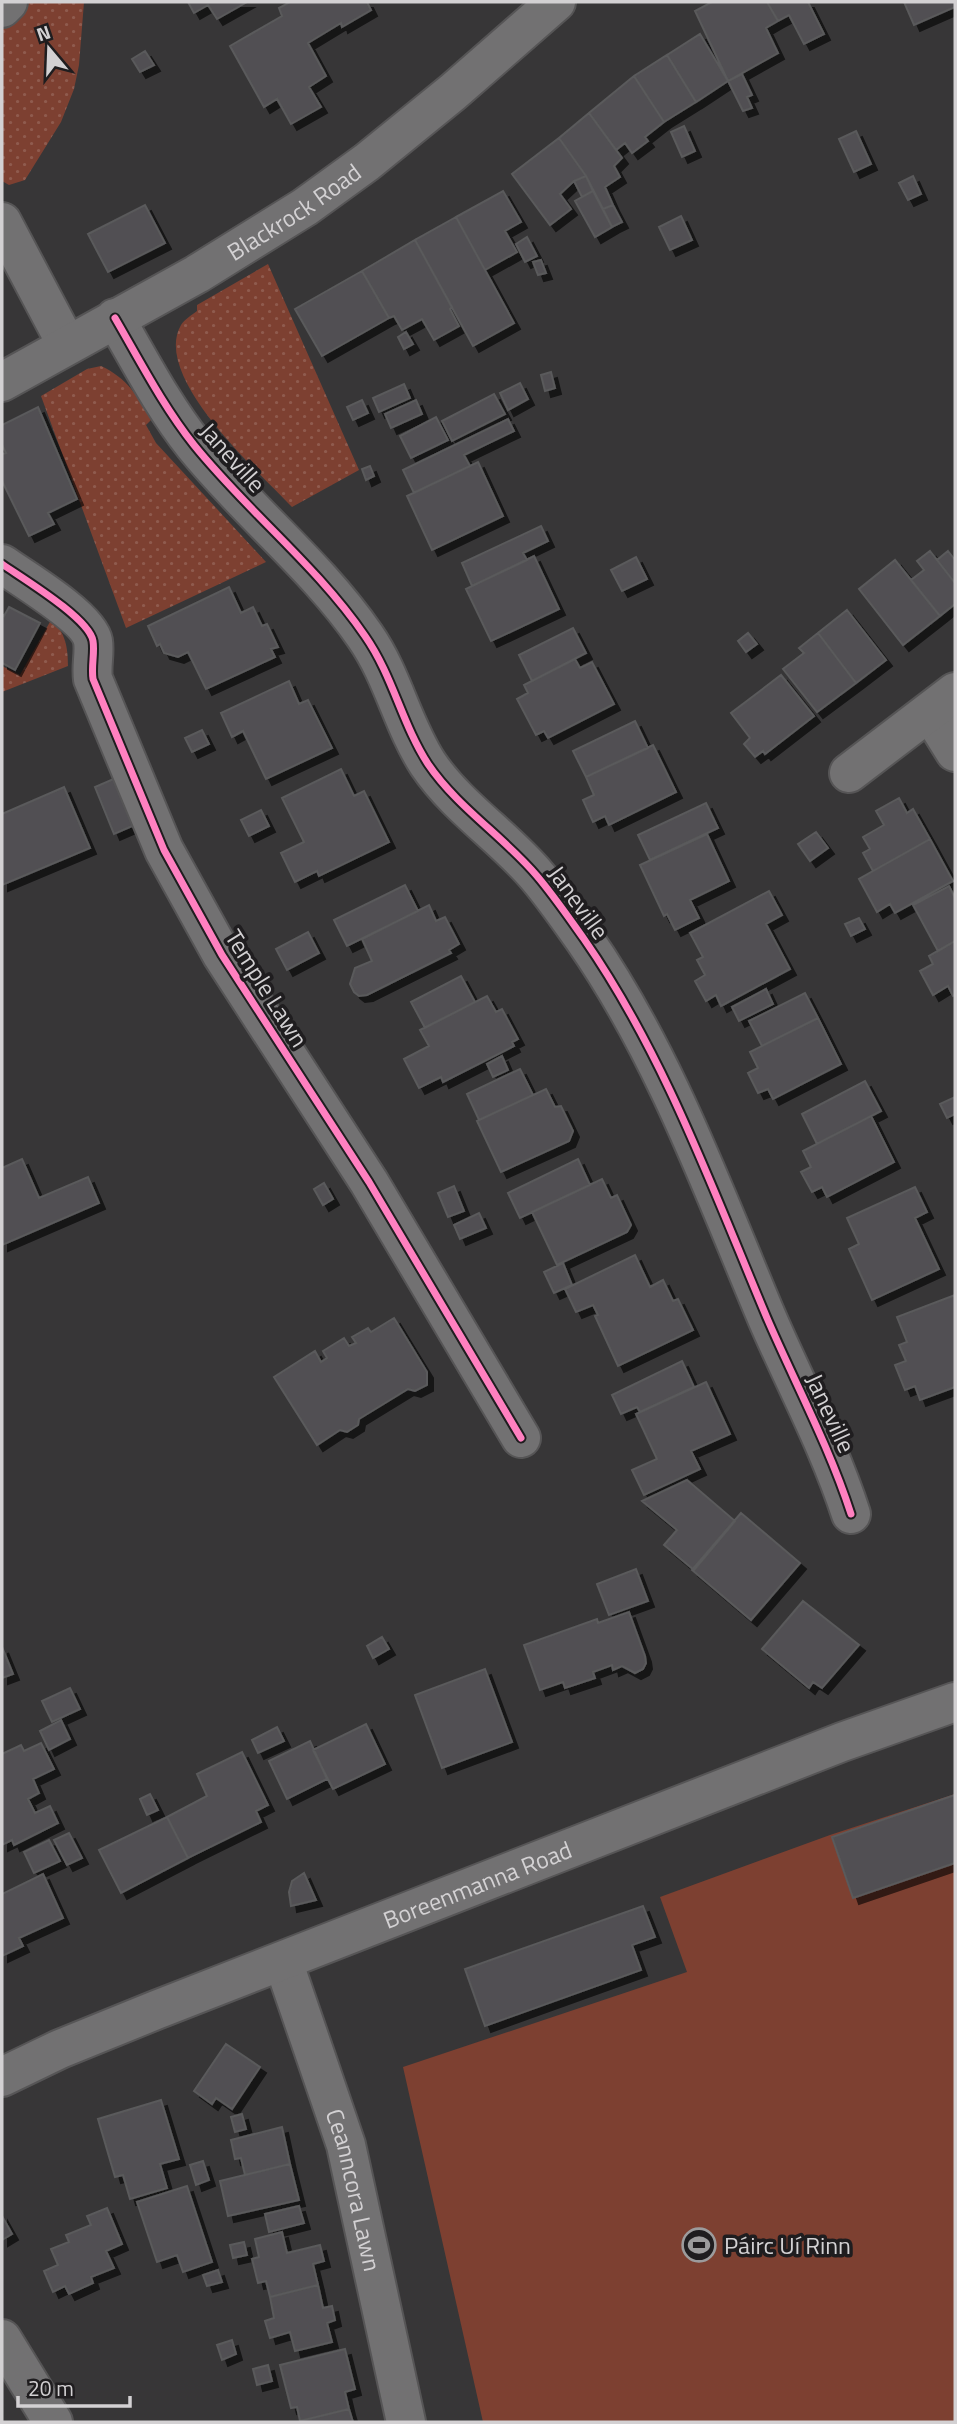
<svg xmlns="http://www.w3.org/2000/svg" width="957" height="2424" font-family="'Titillium Web',sans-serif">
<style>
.grass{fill:url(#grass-dots)}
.pitch{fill:#7d4031}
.building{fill:#515052;stroke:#5a5a5b;stroke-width:2;filter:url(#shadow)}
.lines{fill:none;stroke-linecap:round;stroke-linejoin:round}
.street-casing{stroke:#565556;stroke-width:42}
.secondary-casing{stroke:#565556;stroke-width:42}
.street{stroke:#727172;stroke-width:38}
.secondary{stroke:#727172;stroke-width:38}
.cycleway-casing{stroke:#1f1d1f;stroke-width:11}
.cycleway{stroke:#ff80c0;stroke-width:7}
.labels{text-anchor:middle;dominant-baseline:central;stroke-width:7;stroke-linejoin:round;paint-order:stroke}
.street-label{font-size:24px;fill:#d3d1d3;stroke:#1f1d1f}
.poi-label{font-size:24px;fill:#d3d1d3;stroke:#1f1d1f;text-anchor:start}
</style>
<defs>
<pattern id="grass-dots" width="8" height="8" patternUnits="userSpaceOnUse" patternTransform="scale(1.75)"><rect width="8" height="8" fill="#7d4031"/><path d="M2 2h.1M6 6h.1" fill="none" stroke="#8f5b4e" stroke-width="1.8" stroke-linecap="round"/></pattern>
<filter id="shadow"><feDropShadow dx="6" dy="6" stdDeviation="0" flood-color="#0009"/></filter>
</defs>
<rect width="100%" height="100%" fill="#373637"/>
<path class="grass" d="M18,2H84L79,65L74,89L61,122L25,180L9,185L2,181V21Z
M268,264L359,470L292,507C260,473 151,377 181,325C185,319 192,315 197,311V305Z
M101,366C127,378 138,396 151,420L146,425L156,443L266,562L126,628L41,396L87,369Z
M51,620C66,632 68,649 68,666L2,692V666L20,675Z"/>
<path class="pitch" d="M955,1794V2422H483L403,2067L687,1972L660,1897L830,1835Z"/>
<path class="building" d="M188,2H247L217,19L208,5L194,13Z
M290,2H367L371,10L342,27L341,23L308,43L326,76L309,87L321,107L291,124L277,99L264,107L230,46L282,16L279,8Z
M712,2H767L778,21L766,28L778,53L728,81L695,11Z
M767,2H808L824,34L804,44L789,15L778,21Z
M904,2H954L955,7L914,25Z
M700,34L728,81L696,102L667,55Z
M145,51L154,65L140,72L132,59Z
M667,55L696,102L664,122L634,76Z
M742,74L752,95L747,97L752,108L743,111L728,81Z
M634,76L664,122L645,137L648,141L632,153L625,143L616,150L589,113Z
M589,113L622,158L614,166L620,177L605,187L613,205L603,209L586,176L559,138Z
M684,126L695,151L682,157L671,132Z
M856,131L871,164L854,172L839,139Z
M559,138L586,176L574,181L560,194L571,209L550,225L512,174Z
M586,176L593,191L582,197L574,181Z
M913,176L921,194L908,200L899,183Z
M503,191L521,222L505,231L517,252L485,270L456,217Z
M593,191L612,227L595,237L575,201Z
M145,205L165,243L108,272L88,234Z
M613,205L622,222L612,227L603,209Z
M681,216L692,240L670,250L659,227Z
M456,217L514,323L473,346L415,240Z
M527,237L537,256L525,262L516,244Z
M415,240L452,307L450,309L459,326L434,340L422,319L402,330L394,316L389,318L362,271Z
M541,260L546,273L538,275L533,262Z
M362,271L389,318L322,356L295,309Z
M406,332L413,344L404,349L398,337Z
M551,372L555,388L545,391L541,375Z
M520,383L528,399L508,410L500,393Z
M404,384L410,398L379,412L373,398Z
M494,394L505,414L452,441L442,421Z
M362,400L368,413L353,420L347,407Z
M416,400L422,414L391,428L385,414Z
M38,407L77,499L48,513L54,524L29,536L2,481V454L6,453L2,445V425Z
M436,417L448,440L411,458L400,436Z
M508,419L514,431L464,455L470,466L414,493L403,470Z
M478,462L503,516L432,550L407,496Z
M370,466L374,476L366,480L362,469Z
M541,526L548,541L523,553L527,560L472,586L462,563Z
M930,551L955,583V604L940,616L911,580L924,570L917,561Z
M948,551L955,560V583L937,560Z
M534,556L559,609L491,641L466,589Z
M636,557L647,579L622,591L611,570Z
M895,560L940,616L903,645L859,589Z
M229,587L241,613L253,607L262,626L267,624L278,647L271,649L275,657L206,689L188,652L178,657L164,653L160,644L157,646L148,626Z
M9,607L40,623L15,670L2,663V614L4,616Z
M847,610L886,660L856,683L818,633Z
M573,628L586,653L532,681L519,655Z
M748,633L757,644L746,652L738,641Z
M818,633L856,683L817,712L783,669L804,653L799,648Z
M575,659L580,668L592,662L614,704L548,738L544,731L536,735L517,699L528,693L524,685Z
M781,675L814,716L765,754L763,751L755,757L744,744L750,738L731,713Z
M289,681L299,704L308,700L332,748L266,779L243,731L232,737L221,713Z
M635,721L648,748L586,777L573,751Z
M202,730L209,744L192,752L185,738Z
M653,745L676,792L609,825L605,816L593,822L583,800L594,795L586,777Z
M341,769L354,796L364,791L389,842L319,876L317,871L295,882L281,853L304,842L282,798Z
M118,777L137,824L114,834L95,787Z
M64,787L90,848L2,885V814Z
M899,798L907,813L913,809L930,839L873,871L863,853L870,849L863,837L884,825L876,811Z
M706,803L718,828L650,860L638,835Z
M261,810L269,826L249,836L241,820Z
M816,832L828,848L810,861L798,844Z
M707,834L729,881L690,900L699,918L675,930L667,914L664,916L640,865Z
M930,839L953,881L895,913L890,904L877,912L859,879Z
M405,885L418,911L347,946L334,920Z
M949,886L955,898V941L938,951L913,905Z
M769,891L782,915L766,924L790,969L721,1006L716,995L706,1001L695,981L705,975L697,960L703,957L690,933Z
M429,905L436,921L445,917L459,944L449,950L451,953L367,995L359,996L354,992L350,984L355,968L372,961L362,939Z
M859,918L865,929L851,936L845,924Z
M308,932L319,953L287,970L276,949Z
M955,941V995L953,996L948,986L933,995L920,971L933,964L929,956Z
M461,976L475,1002L425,1028L411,1002Z
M766,989L773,1004L739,1021L732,1007Z
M805,993L818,1018L762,1046L749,1021Z
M487,996L496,1012L502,1009L518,1039L512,1042L514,1046L443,1082L441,1077L419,1088L404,1059L429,1046L420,1030Z
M818,1018L841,1064L773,1099L768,1089L758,1093L748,1073L758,1068L750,1052Z
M502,1056L508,1070L493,1077L487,1064Z
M520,1069L533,1095L479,1120L467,1094Z
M865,1081L881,1111L817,1144L802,1114Z
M546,1089L555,1107L561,1106L573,1131L569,1141L501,1172L477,1121Z
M955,1097V1114L947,1118L940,1104Z
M871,1116L894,1162L827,1197L822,1187L812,1192L801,1172L811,1167L803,1151Z
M22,1159L39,1198L88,1177L99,1203L2,1245V1168Z
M578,1159L590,1185L520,1218L508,1193Z
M602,1179L611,1198L617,1195L631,1225L627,1232L557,1265L532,1212Z
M324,1183L333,1199L323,1205L314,1189Z
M454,1186L464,1211L448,1217L438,1193Z
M915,1187L927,1212L915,1218L939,1269L872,1300L849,1249L859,1244L847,1218Z
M479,1213L486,1228L460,1239L454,1225Z
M635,1255L650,1287L663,1280L673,1301L678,1299L693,1330L618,1366L595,1316L598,1315L593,1305L576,1312L565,1289Z
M563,1263L572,1285L554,1293L544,1272Z
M955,1295V1387L920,1400L915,1386L905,1390L895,1365L906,1361L899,1345L907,1342L897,1317Z
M394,1318L427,1372V1385L415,1391L408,1389L359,1419L358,1425L347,1432L340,1430L317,1445L274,1377L315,1351L321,1362L327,1358L323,1351L344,1338L349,1346L356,1343L352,1337L368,1328L371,1332Z
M682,1361L694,1387L640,1412L637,1407L621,1414L612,1395Z
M706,1382L730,1434L691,1451L700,1469L644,1495L632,1470L657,1459L636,1414Z
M687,1480L735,1521L694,1570L664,1545L677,1530L642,1501Z
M741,1513L800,1563L751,1620L692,1570Z
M636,1569L648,1601L609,1615L597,1584Z
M803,1601L859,1645L822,1688L813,1682L809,1688L762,1649Z
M629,1612L645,1656L646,1663L643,1669L635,1673L622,1666L613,1670L612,1665L593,1672L595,1678L565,1688L563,1682L540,1690L524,1645L597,1619L598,1623Z
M382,1637L389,1649L373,1658L367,1646Z
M2,1647L13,1674L2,1678Z
M485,1669L512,1742L442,1768L415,1695Z
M70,1688L80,1709L52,1722L42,1701Z
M61,1720L70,1739L49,1750L40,1731Z
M366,1724L385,1764L333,1789L313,1750Z
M277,1727L284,1741L258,1753L252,1740Z
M310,1741L327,1779L287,1799L269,1761Z
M41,1743L54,1769L33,1779L39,1793L28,1799L35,1813L50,1806L58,1823L14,1845L12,1840L2,1845V1754L21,1745L24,1751Z
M242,1752L268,1805L256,1811L261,1822L188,1858L167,1817L207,1796L197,1774Z
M150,1794L158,1810L147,1815L140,1799Z
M955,1795V1863L853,1898L832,1837Z
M167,1817L188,1858L121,1893L99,1850Z
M69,1833L82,1858L67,1865L54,1840Z
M49,1840L60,1861L34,1873L24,1852Z
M304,1873L316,1900L291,1906L289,1892L292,1881Z
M43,1874L63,1918L19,1938L23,1946L2,1956V1894Z
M643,1906L655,1937L632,1945L641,1970L485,2026L465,1969Z
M226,2044L260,2067L232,2109L216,2098L212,2104L194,2091Z
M161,2100L179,2159L160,2164L167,2188L130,2199L123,2175L115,2177L98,2119Z
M242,2114L246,2129L235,2132L231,2117Z
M282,2127L290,2164L245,2175L241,2158L235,2159L231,2140Z
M203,2161L209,2180L196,2185L190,2165Z
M290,2164L299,2200L228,2216L220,2181Z
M187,2186L212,2262L183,2272L177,2255L157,2262L137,2202Z
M299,2206L304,2223L269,2232L265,2214Z
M107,2208L122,2244L106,2251L114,2268L91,2277L93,2283L69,2294L65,2286L53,2292L44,2271L58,2265L51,2249L69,2242L66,2235L91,2225L87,2216Z
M2,2216L12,2234L2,2240Z
M282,2232L287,2253L320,2245L324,2261L313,2264L318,2285L270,2297L266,2281L258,2283L252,2259L259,2257L255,2239Z
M244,2242L247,2255L233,2258L230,2245Z
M218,2270L222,2282L207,2286L203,2275Z
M318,2285L323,2308L332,2306L335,2320L327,2323L332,2342L295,2351L290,2332L270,2338L265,2321L274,2318L270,2297Z
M232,2340L236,2354L222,2360L217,2345Z
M345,2349L355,2389L345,2392L349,2409L300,2421L297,2407L291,2408L280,2365Z
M268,2365L272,2381L257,2385L253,2369Z
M349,2409L353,2422H300V2421Z"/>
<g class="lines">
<defs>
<g id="street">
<path d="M2,8L8,2"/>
<path d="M2,222L67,345"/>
<path d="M115,318C140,361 163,406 194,445C248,512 317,566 365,636C393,676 402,724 428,764C457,807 504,837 537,876C554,896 569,918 584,939C664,1054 713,1190 767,1318C795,1383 829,1446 851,1514"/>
<path d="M2,564C22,578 89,618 93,641C95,653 91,666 93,679L164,850L222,955L369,1182L521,1438"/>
<path d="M930,712L955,752"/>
<path d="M849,773L955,692"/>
<path id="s1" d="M283,1961L346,2145L406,2422"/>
<path d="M2,2339L53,2422"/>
</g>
<g id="secondary">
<path id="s2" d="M2,382L197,274L305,207L367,162L453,92L556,2"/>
<path id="s3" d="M2,2077L60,2049L156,2010L842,1742L955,1702"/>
</g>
</defs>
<use href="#street" class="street-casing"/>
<use href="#secondary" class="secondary-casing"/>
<use href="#street" class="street"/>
<use href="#secondary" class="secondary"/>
<defs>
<path id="cycleway" d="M115,318C140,361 163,406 194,445C248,512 317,566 365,636C393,676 402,724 428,764C457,807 504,837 537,876C554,896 569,918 584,939C664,1054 713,1190 767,1318C795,1383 829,1446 851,1514
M2,564C22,578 89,618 93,641C95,653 91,666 93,679L164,850L222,955L369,1182L521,1438"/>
</defs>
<use href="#cycleway" class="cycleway-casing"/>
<use href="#cycleway" class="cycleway"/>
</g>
<defs>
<symbol id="stadium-ring" viewBox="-11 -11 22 22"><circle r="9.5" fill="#1f1d1f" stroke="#9c9b9c" stroke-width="1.5"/><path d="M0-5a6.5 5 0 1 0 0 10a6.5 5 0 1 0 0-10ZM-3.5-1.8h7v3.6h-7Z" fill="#9c9b9c"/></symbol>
</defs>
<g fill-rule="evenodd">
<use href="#stadium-ring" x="680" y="2226" width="38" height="38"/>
</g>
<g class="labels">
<g class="street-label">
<text stroke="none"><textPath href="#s2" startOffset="338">Blackrock Road</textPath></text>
<text transform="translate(233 457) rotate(48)">Janeville</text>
<text transform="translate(579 902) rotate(54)">Janeville</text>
<text transform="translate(267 988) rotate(58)">Temple Lawn</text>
<text transform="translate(831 1413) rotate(65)">Janeville</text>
<text stroke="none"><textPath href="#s3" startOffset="513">Boreenmanna Road</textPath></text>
<text stroke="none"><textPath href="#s1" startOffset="240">Ceanncora Lawn</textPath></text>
</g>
<g class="poi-label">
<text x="724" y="2245">Páirc Uí Rinn</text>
</g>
</g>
<rect width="957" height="2424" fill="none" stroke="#d3d1d3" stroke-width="7"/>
<g transform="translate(49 49) rotate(341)" stroke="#1f1d1f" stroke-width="5" paint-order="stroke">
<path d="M0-5L12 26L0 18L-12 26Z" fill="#d3d1d3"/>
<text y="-10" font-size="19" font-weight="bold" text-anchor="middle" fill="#d3d1d3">N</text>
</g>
<path d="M18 2396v10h112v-10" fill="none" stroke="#d3d1d3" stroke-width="3.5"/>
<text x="28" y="2396" font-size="21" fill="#d3d1d3" stroke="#1f1d1f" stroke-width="5" paint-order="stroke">20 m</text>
</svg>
